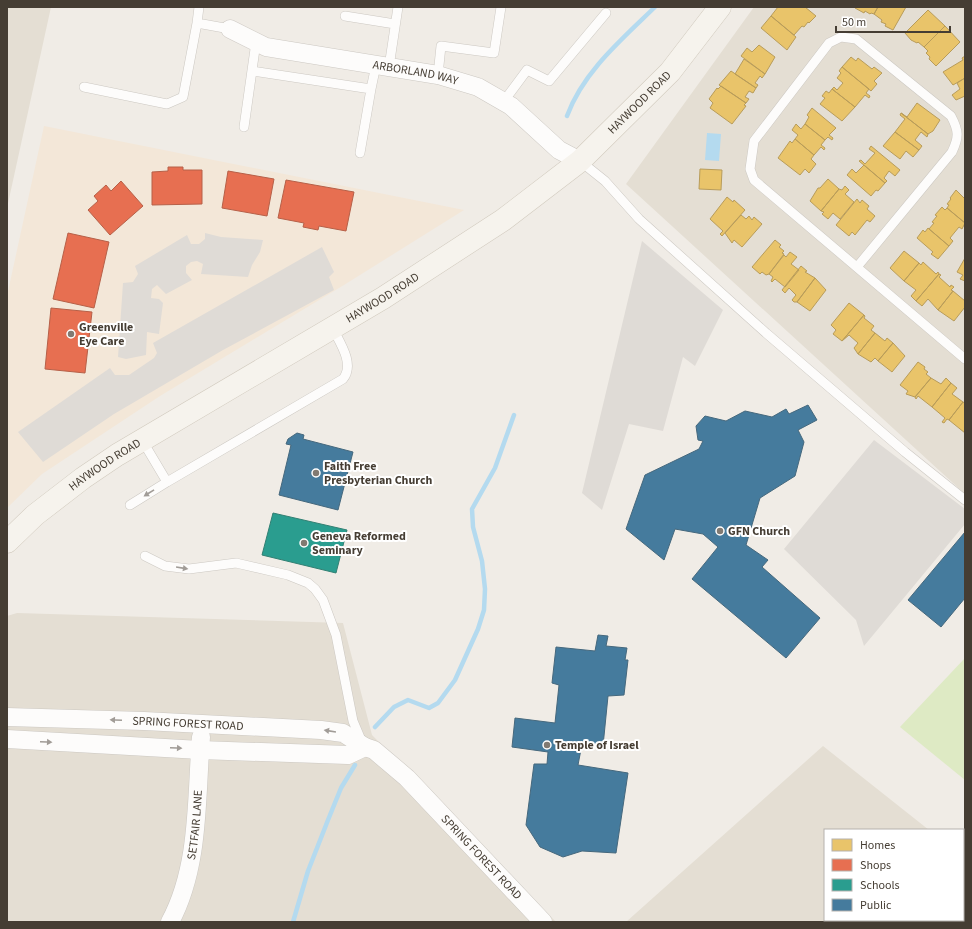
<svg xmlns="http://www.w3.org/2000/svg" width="972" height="929" font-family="'Source Sans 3',sans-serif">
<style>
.residential{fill:#e4ded3}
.commercial{fill:#f3e7d8}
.green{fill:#deeac4}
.parking{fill:#dfdbd6}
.water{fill:#b4daef}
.homes{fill:#e9c46a;stroke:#b89c5a}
.shops{fill:#e76f51;stroke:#b66048}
.schools{fill:#2a9d8f;stroke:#328073}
.public{fill:#457b9d;stroke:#45687d}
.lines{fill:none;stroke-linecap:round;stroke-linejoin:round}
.stream{stroke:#b4daef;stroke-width:4.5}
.lane-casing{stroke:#ccc8c2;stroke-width:10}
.street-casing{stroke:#ccc8c2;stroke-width:19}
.secondary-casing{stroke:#d1cabe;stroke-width:23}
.lane{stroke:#fdfcfb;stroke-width:9}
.street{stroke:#fdfcfb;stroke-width:18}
.secondary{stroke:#f6f3ed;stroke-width:22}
.oneway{fill:#a19c97}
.poi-dot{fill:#817a72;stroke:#fff;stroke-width:1.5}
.labels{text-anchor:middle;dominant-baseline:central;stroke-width:4;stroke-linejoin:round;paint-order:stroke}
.street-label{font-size:12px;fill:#453d33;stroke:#fff}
.poi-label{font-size:12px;font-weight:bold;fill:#453d33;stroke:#fff;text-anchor:start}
</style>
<rect width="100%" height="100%" fill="#f0ece6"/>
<path class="residential" d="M7,7H51L7,208Z
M754,7H965V494L626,184Z
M17,613L343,623L372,735L556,922H7V616Z
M823,746L929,830H825V920H963V857L965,859V922H626Z"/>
<path class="commercial" d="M44,126L464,210L344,285L160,396L42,474L7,508V296Z"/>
<path class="green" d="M965,658V780L900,727Z"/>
<path class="parking" d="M205,233L221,237L263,240L260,252L252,265L248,277L201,274L203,264L197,261L191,262L186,266V273L192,280L166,294L157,285L152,289L151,298L159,299L163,303L159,334L147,332L146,355L126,359L118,357L123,283L133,282L138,274L135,266L187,235L191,244H199L205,239Z
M642,241L723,310L695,366L683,357L663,431L629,424L602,510L582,493Z
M322,247L334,272L329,277L334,290L223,350L114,414L43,462L18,432L110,368L115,375H129L154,358L157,353L153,343Z
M874,440L965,509V524L864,646L856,620L784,549Z"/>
<path class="water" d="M707,133L721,134L719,161L705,160Z"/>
<path class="homes" d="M778,7H805L816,16L809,23L808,22L804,27L802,26L794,35L771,16Z
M856,7H878L874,14L871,13L870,14L865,11L864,13L855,8Z
M878,7H906L893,30L885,26L886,24L881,22L882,20L874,14Z
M928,10L945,26L924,47L918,42L917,43L911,40L905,33Z
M771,16L796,37L787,50L761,28Z
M945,26L960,42L936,66L929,59L930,57L926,53L928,51L924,47Z
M759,45L775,57L765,74L741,56L747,48L752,52Z
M965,56V78L953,85L943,72L963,60L962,58Z
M851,57L856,61L858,58L872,69L874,67L882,73L874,81L877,84L871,91L842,67Z
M744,59L765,74L762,78L760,76L755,83L758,85L756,88L735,74Z
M842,67L869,89L866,93L870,96L869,98L865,95L855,107L832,89L834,87L837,90L843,83L837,78L841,73L839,71Z
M731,71L756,88L753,93L749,91L745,97L749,99L746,103L719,85Z
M965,78V96L956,100L952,95L960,89L957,83Z
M721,86L746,103L744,105L746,106L732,124L710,108L713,103L709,99L717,88L718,89Z
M832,89L855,107L842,121L820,104L825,98L822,96L826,91L829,93Z
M917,103L940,120L933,131L928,134L901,113L907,117Z
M812,108L836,128L829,135L833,138L832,140L828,137L825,140L805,124L809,117L807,115Z
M901,113L928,134L927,137L921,132L915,140L922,146L919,150L895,132L905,119L900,115Z
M796,124L801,129L805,124L825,140L821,145L825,148L824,150L821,147L814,155L795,139L798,135L792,130Z
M895,132L919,150L913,157L906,151L900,159L883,146Z
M795,139L814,155L811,159L816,164L809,173L805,169L800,175L778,158L790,141L792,143Z
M871,146L900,170L895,176L889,171L884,178L887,181L885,183L859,161L861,160L865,164L875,153L869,149Z
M864,165L885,183L878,191L876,190L871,196L847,175L852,169L856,173Z
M700,169L722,170L721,190L699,189Z
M828,179L839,189L821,211L810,201L818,188H820Z
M845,186L849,190L845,194L854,202L840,219L833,213L828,219L822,214L824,212L821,211L839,189L842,190Z
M956,190L965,199V223L947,208L949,205L947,204L951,199L950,198Z
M727,197L733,202L734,200L745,210L722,236L720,234L723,231L710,219Z
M857,199L860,203L862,200L869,206L867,209L875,216L870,222L867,220L855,235L852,232L849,236L836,225Z
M942,207L945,210L947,208L965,223L962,229L959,227L950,238L953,241L949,246L929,229L934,223L932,222L937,216L935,215Z
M741,215L746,219L749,216L752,220L754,217L762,224L742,247L734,240L732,243L725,233Z
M928,228L949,246L938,259L931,254L933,252L917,238L923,230L925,232Z
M775,240L781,245L779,247L784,251L782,253L784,254L769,274L766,275L762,272L760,274L752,267Z
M904,251L919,263L904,281L890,268Z
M790,252L797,257L791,264L799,270L785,287L775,279L772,282L771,281L773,277L769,274L784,255L786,257Z
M965,258V281L960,279L963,275L957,272Z
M923,262L936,274L938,272L939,274L916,301L911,296L916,290L904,281L919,263L921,265Z
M801,266L807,271L805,272L815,278L797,302H794L792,300L796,295L789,288L785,293L782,290Z
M939,274L941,275L939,277L950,287L951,285L954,287L951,290L953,291L938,310L928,299L922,306L916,301Z
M815,278L826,290L810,311L797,302Z
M953,291L965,301V307L954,321L938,310Z
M849,303L864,315L842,341L833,334L836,330L831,325Z
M864,315L865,316L864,318L874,326L871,330L875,333L858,354L854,348L858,343L849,335L842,341Z
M875,333L885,341L887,338L893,343L878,361L875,358L871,362L858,354Z
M893,343L905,356L892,372L878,361Z
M918,362L925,367L924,369L928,372L926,374L931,378L915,397L906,394L908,391L900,385Z
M931,378L941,384L946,378L951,383L932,407L918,396L916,399L915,397Z
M951,383L957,388L952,394L963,402L949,420L947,419L944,423L942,422L945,418L932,407Z
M963,402L965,403V433L949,420Z"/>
<path class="shops" d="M168,167H183V170H202V204L152,205V172L168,171Z
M228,171L274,179L267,216L222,208Z
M286,180L354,192L346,231L319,226L318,230L303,227L304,223L278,218Z
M121,181L143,206L110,235L88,210L98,201L94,196L106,185L111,191Z
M68,233L109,242L94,308L53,299Z
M51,308L92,312L85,373L45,369Z"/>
<path class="schools" d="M273,513L347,530L336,573L262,555Z"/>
<path class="public" d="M808,405L817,420L798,430L804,442L795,476L760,498L746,545L768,560L762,567L820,618L786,658L692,579L718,547L703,534L675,529L664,560L626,529L645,475L699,449L703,441L698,440L696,426L705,416L726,421L745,411L772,417L786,409L789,414Z
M297,433L304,435L303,439L353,452L338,510L279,495L291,445L286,444L288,439Z
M965,532V598L941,627L908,600Z
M598,635L608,636L606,646L627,648L625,660H628L624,695L608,696L603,746L582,744L578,765L628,773L616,853L582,851L563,857L540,847L526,825L534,764H547L548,752L512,747L515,718L555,723L559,685L552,683L556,647L595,651Z"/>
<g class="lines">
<path class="stream" d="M567,116C583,72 622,39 655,7
M375,727L394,707L408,700L429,708L438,703L455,680L478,629L484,610L485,589L482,561L473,527L472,509L495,468L514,415
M293,922L308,871L328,820L341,788L355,765"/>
<defs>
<path id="lane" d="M345,16L395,24
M197,23L199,7
M389,67L398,7
M252,71L371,89L376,65
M438,75L441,46L494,53L501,7
M84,87L167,104L183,97L197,23L230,29
M504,101L527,70L549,81L606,13
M244,127L256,42
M360,153L371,89
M580,161L605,181L639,219L766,333L905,452L965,500
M857,267L952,152C959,137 959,131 951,116L856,39L841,37L829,43L754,141L750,169L754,180L965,359
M142,440L167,482
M130,505L167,482L343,379C355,364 340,343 332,327
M145,556L165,566L189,569L236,563L288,575L308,583L315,589L323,600L336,635L353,721L361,740"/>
<g id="street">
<path id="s1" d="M230,29L266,47L438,75L478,87L511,106L559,150L580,161"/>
<path id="s2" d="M7,717L144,721L321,730L343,733L365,747L374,750L407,778L543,922"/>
<path d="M7,739L200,750L348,755L365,747"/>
<path id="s3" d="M170,922C200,866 196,799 201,737"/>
<path d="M850,922L852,920"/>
</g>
<g id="secondary">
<path id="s4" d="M7,542L35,515L83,478L117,455L383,298L503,220L580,161L670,72L720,7"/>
</g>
</defs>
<use href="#lane" class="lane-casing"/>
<use href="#street" class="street-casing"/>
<use href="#secondary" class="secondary-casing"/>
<use href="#lane" class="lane"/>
<use href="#street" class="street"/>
<use href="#secondary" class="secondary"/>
</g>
<defs><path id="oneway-solid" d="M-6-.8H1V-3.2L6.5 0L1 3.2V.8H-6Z"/></defs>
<g class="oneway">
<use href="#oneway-solid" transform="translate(149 493) rotate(148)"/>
<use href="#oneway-solid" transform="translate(182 568) rotate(9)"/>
<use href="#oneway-solid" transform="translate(116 720) rotate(-178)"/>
<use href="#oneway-solid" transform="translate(330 731) rotate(-171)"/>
<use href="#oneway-solid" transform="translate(46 742) rotate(3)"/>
<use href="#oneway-solid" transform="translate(176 748) rotate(3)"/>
</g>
<g class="poi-dot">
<circle cx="71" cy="334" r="4"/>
<circle cx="316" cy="473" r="4"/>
<circle cx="720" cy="531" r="4"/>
<circle cx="304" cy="543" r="4"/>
<circle cx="547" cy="745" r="4"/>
</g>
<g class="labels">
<g class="street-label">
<text stroke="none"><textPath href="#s1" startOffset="192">ARBORLAND WAY</textPath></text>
<text stroke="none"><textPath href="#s4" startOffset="773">HAYWOOD ROAD</textPath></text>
<text stroke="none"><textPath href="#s4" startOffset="449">HAYWOOD ROAD</textPath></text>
<text stroke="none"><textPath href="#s4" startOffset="125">HAYWOOD ROAD</textPath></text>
<text stroke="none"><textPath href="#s2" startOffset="181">SPRING FOREST ROAD</textPath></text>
<text stroke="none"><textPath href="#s3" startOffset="101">SETFAIR LANE</textPath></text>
<text stroke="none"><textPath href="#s2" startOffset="524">SPRING FOREST ROAD</textPath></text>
</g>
<g class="poi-label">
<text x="79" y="327">Greenville<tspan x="79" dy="14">Eye Care</tspan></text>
<text x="324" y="466">Faith Free<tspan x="324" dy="14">Presbyterian Church</tspan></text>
<text x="728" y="531">GFN Church</text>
<text x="312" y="536">Geneva Reformed<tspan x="312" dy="14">Seminary</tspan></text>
<text x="555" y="745">Temple of Israel</text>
</g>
</g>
<rect width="972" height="929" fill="none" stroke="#453d33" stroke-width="16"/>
<rect x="824" y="829" width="140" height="92" fill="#ffffff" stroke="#b5b1ad"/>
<rect x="832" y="839" width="20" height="12" fill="#e9c46a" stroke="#b5b1ad"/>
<text x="860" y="849" font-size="12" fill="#453d33">Homes</text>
<rect x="832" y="859" width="20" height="12" fill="#e76f51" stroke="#b5b1ad"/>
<text x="860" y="869" font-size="12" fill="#453d33">Shops</text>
<rect x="832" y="879" width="20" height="12" fill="#2a9d8f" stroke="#b5b1ad"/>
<text x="860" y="889" font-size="12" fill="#453d33">Schools</text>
<rect x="832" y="899" width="20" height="12" fill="#457b9d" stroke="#b5b1ad"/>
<text x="860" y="909" font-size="12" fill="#453d33">Public</text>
<path d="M836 26v6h114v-6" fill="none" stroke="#453d33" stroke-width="2"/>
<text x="842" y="26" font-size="12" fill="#453d33" stroke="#ffffff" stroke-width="3" paint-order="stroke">50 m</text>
</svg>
